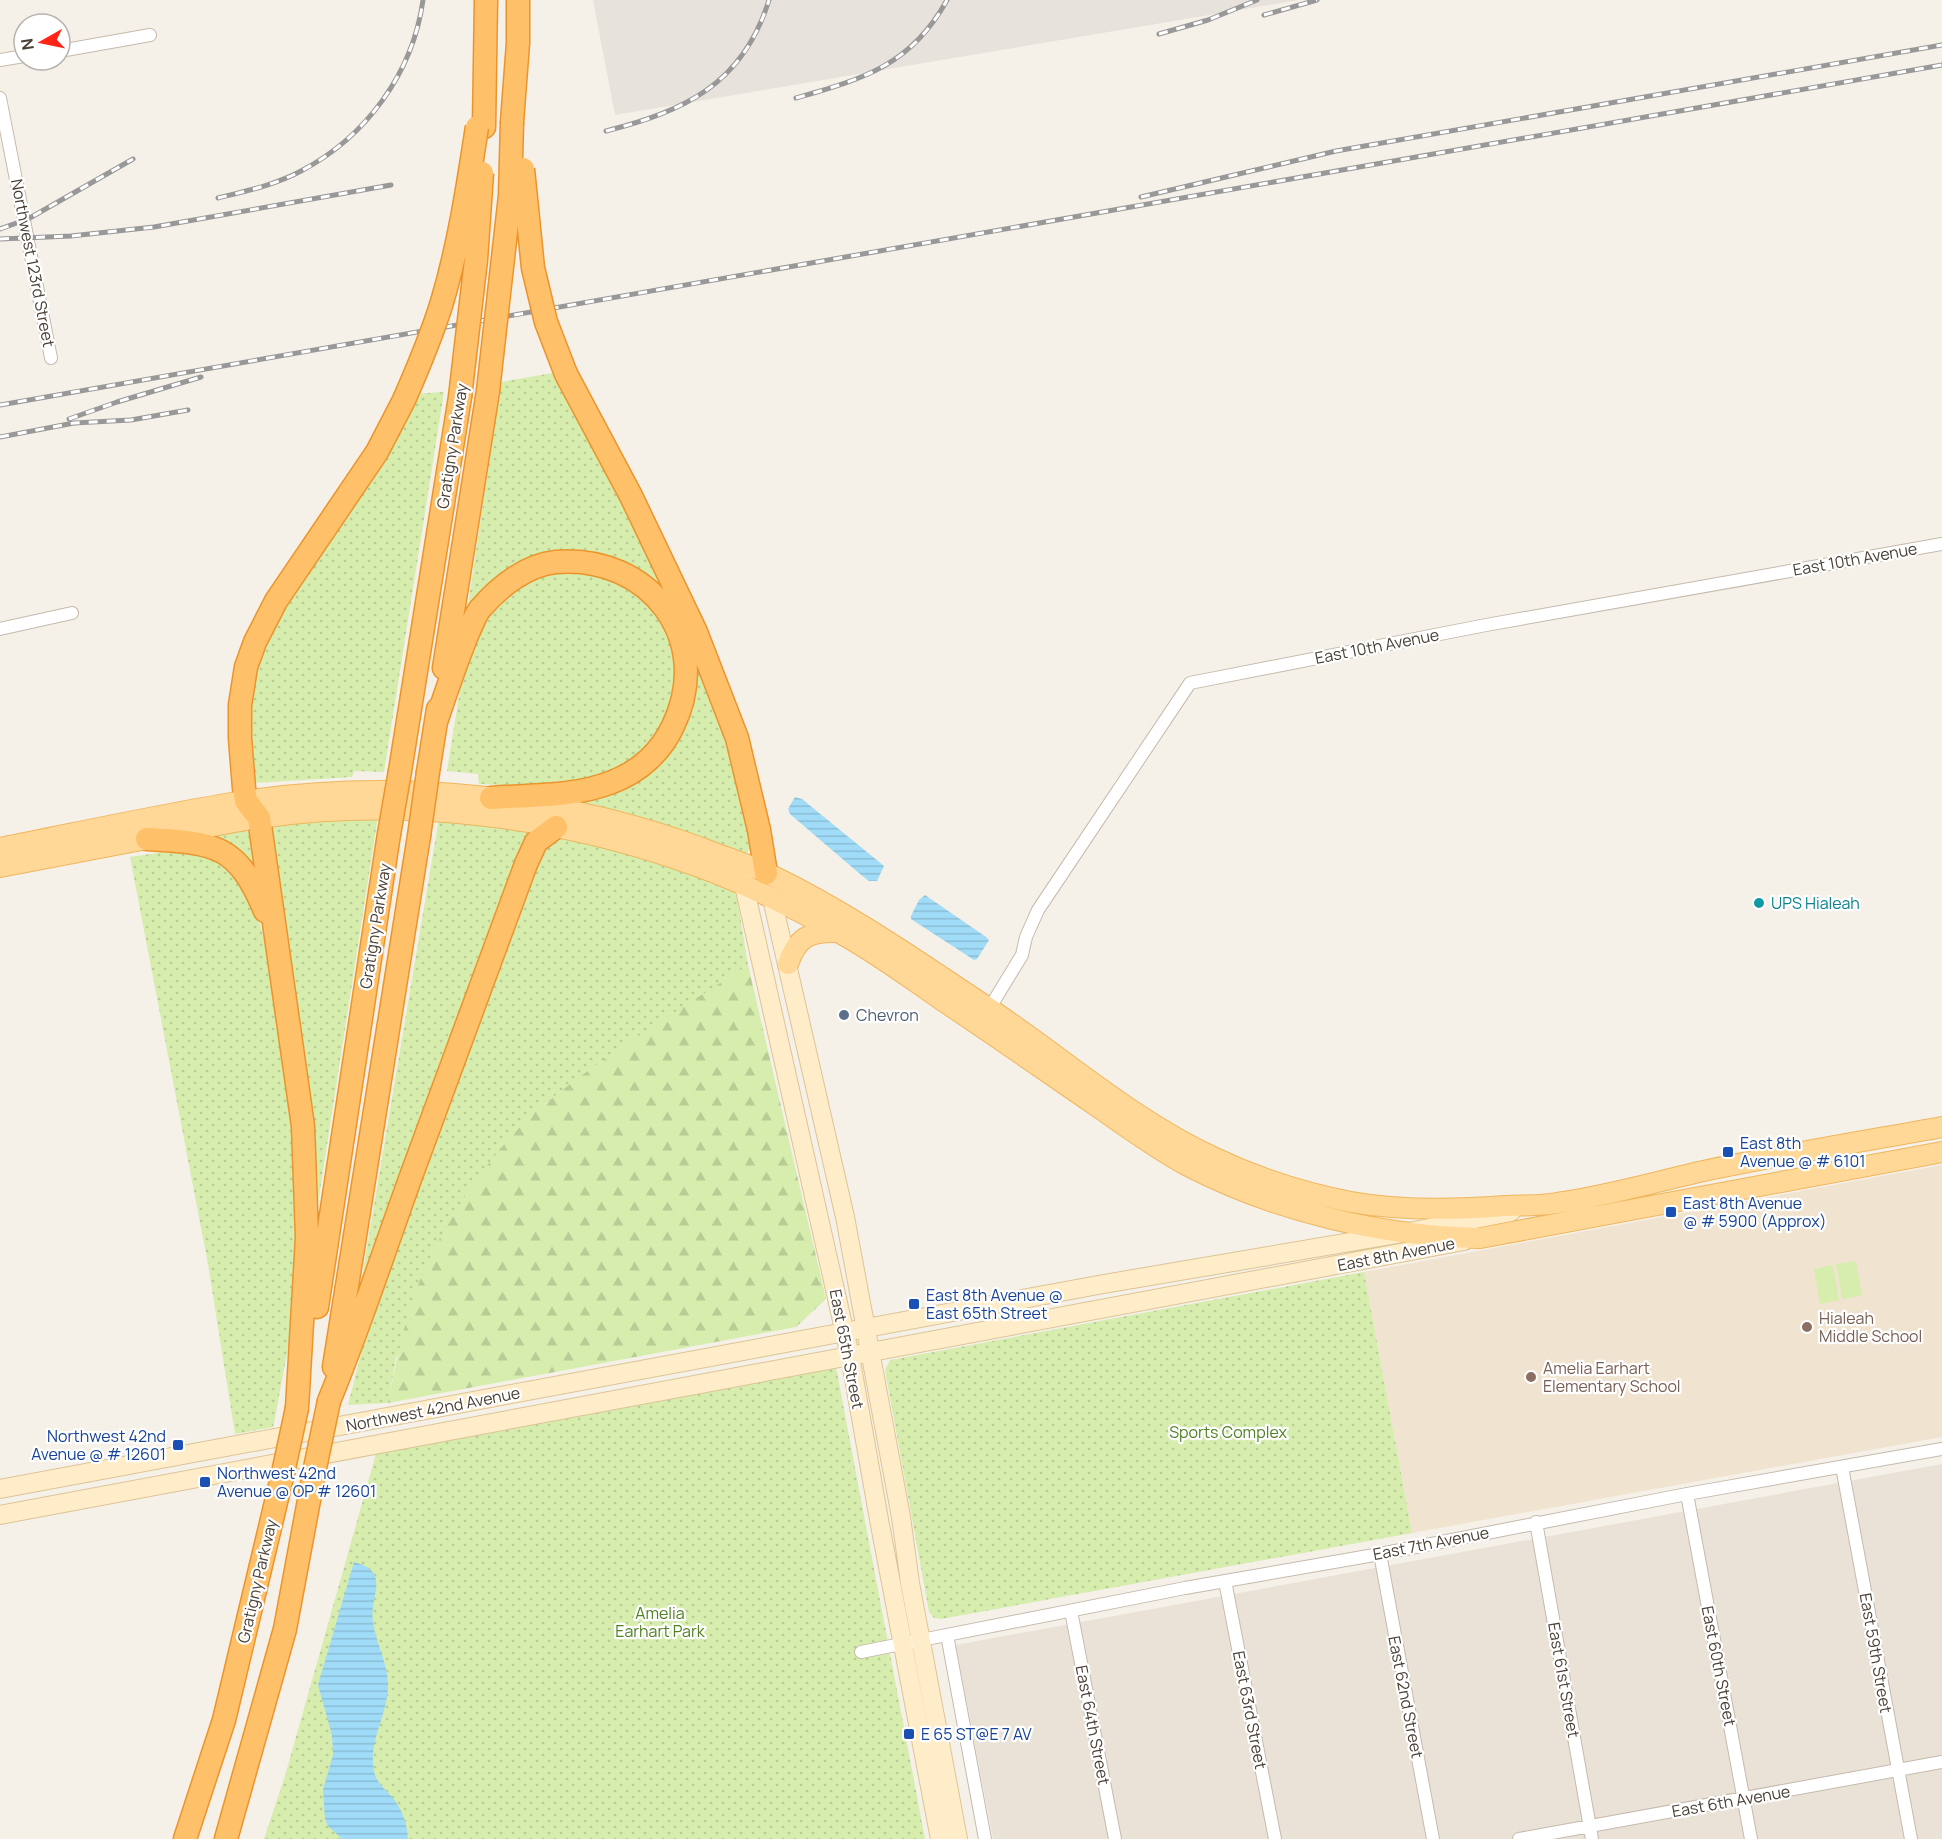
<svg xmlns="http://www.w3.org/2000/svg" width="1942" height="1839" font-family="Manrope,sans-serif">
<style>
.residential{fill:#eae2d6}
.industrial{fill:#e8e2dd}
.education{fill:#f0e4d1}
.green{fill:url(#green-dots)}
.forest{fill:url(#forest-firs)}
.pitch{fill:#d6edae}
.water{fill:url(#water-rules)}
.lines{fill:none;stroke-linecap:round;stroke-linejoin:round}
.street-casing{stroke:#c5baad;stroke-width:14}
.secondary-casing{stroke:#ddc496;stroke-width:20}
.primary-casing{stroke:#efb65d;stroke-width:22}
.highway-casing{stroke:#ec942c;stroke-width:25}
.street{stroke:#fff;stroke-width:12}
.secondary{stroke:#ffedc9;stroke-width:18}
.primary{stroke:#ffd898;stroke-width:20}
.highway{stroke:#ffc06a;stroke-width:22}
.rail-casing{stroke:#989898;stroke-width:5}
.rail{stroke:#fff;stroke-width:3;stroke-dasharray:9;stroke-linecap:butt}
.highway-bridge-casing{stroke:#ec942c;stroke-width:25;stroke-linecap:butt}
.highway-bridge{stroke:#ffc06a;stroke-width:22}
.culture-dot{fill:#0f9aa8;stroke:#fff;stroke-width:2}
.service-dot{fill:#5c6f8a;stroke:#fff;stroke-width:2}
.transit-dot{fill:#1a4fb4;stroke:#fff;stroke-width:2}
.education-dot{fill:#8d6e63;stroke:#fff;stroke-width:2}
.labels{text-anchor:middle;dominant-baseline:central;stroke-width:4.5;stroke-linejoin:round;paint-order:stroke}
.street-label{font-size:16px;fill:#4a4036;stroke:#fff}
.culture-label{font-size:16px;fill:#0d838f;stroke:#fff;text-anchor:start}
.service-label{font-size:16px;fill:#4e5e75;stroke:#fff;text-anchor:start}
.transit-label{font-size:16px;fill:#164399;stroke:#fff;text-anchor:start}
.education-label{font-size:16px;fill:#785e54;stroke:#fff;text-anchor:start}
.park-label{font-size:16px;fill:#508223;stroke:#fff}
</style>
<defs>
<pattern id="green-dots" width="8" height="8" patternUnits="userSpaceOnUse" patternTransform="scale(1.5)"><rect width="8" height="8" fill="#d6edae"/><path d="M2 2h.1M6 6h.1" fill="none" stroke="#b9cc96" stroke-width="1.8" stroke-linecap="round"/></pattern>
<pattern id="forest-firs" width="22" height="20" patternUnits="userSpaceOnUse" patternTransform="scale(1.5)"><rect width="22" height="20" fill="#d6edae"/><path d="M5 1l3.5 6h-7zM16 11l3.5 6h-7z" fill="#b9cc96"/></pattern>
<pattern id="water-rules" width="6" height="5" patternUnits="userSpaceOnUse" patternTransform="scale(1.5)"><rect width="6" height="5" fill="#a0dbf7"/><path d="M0 2.5h6" fill="none" stroke="#8bbdd4"/></pattern>
</defs>
<rect width="100%" height="100%" fill="#f5f0e8"/>
<path class="residential" d="M1942,1464V1839H993L956,1645Z"/>
<path class="industrial" d="M593,0H1299L615,115Z"/>
<path class="education" d="M1942,1165V1437L1412,1533L1364,1272Z"/>
<path class="green" d="M558,372L673,601L571,553L472,605H468L501,382Z
M444,392L384,772L354,771L352,777L253,783L248,727L257,667L272,628L322,550L410,394Z
M578,568L635,589L665,626L680,667L669,721L630,766L571,787L566,780L529,786L479,784L478,774L447,771L464,665L487,612L532,578Z
M693,654L722,717L751,843L750,848L745,856L557,798L647,767Z
M378,816L314,1229L269,826Z
M439,818L535,830L357,1307Z
M251,827L258,876L203,838Z
M559,835L623,849L730,887L737,897L748,965L596,1066L544,1104L396,1358L388,1403L348,1405L371,1314L531,861Z
M184,849L222,859L253,897L276,986L294,1128L299,1225L293,1321L275,1418L273,1427L235,1434L208,1264L130,857Z
M1364,1272L1412,1533L941,1619L934,1618L929,1612L885,1370L890,1360Z
M836,1367L925,1839H264L285,1776L376,1454Z"/>
<path class="forest" d="M748,965L826,1299L796,1327L388,1403C395,1366 403,1329 415,1293C438,1229 493,1146 546,1103C609,1052 680,1009 748,965Z"/>
<path class="pitch" d="M1856,1261L1862,1296L1842,1299L1836,1264Z
M1833,1265L1839,1300L1820,1304L1814,1269Z"/>
<path class="water" d="M795,797L802,799L884,866L877,881H869L860,874L790,814L788,809Z
M925,895L986,937L989,940L977,959L974,960L911,919V916L919,900Z
M354,1562C392,1572 369,1595 373,1622C376,1643 388,1664 388,1685C388,1715 368,1740 374,1771C376,1782 385,1789 392,1797C402,1809 407,1823 408,1839H342L328,1826L325,1819L323,1790L333,1755L332,1735L318,1685Z"/>
<g class="lines">
<defs>
<path id="street" d="M60,51L150,35
M0,60L24,56
M0,98L51,358
M0,629L72,613
M986,1014L1022,955L1026,937L1038,910L1190,683L1486,625L1942,544
M1842,1467L1911,1839
M1687,1494L1751,1839
M1536,1522L1592,1839
M1380,1554L1433,1839
M1225,1581L1275,1839
M1071,1611L1115,1839
M947,1635L985,1839
M861,1652L1185,1588L1380,1554L1687,1494L1942,1449
M1519,1839L1942,1762"/>
<path id="secondary" d="M741,872L850,1356L880,1525L940,1839
M772,899L845,1217L901,1517L910,1583L958,1839
M0,1489L1098,1285L1409,1232L1511,1212
M0,1515L1464,1241"/>
<path id="primary" d="M0,848C81,832 162,814 244,801C397,778 557,795 702,848C724,857 748,864 769,874C844,910 912,957 981,1003C1058,1053 1129,1118 1213,1157C1257,1178 1303,1193 1351,1202C1401,1211 1454,1210 1505,1206C1522,1205 1540,1206 1557,1203C1608,1196 1658,1181 1708,1170C1786,1154 1864,1141 1942,1127
M0,867C58,856 115,845 173,834C201,829 230,822 259,818C404,797 562,816 699,867C746,884 792,907 836,931C874,951 908,977 943,1001C994,1035 1044,1070 1095,1105C1125,1126 1156,1149 1188,1166C1277,1212 1381,1236 1480,1238L1942,1152
M788,964C797,937 810,931 837,932"/>
<path id="highway" d="M512,122L518,43V0
M484,127L486,0
M566,374L631,496L696,632L737,738L759,830L766,873
M444,668L488,391
M436,722C446,692 456,662 468,633C472,625 475,615 480,609C499,587 526,565 556,562C649,554 715,639 673,726C661,752 639,772 612,782C575,797 530,795 491,798
M400,771L460,397
M428,772L438,709
M147,839C216,843 237,844 265,911
M317,1307L389,834
M334,1367L419,836
M329,1401C359,1328 383,1254 410,1179C448,1074 487,969 526,864L536,842L556,827
M297,1408L307,1238L303,1126L259,818L246,801L244,788L240,738V705L246,667L255,642L276,601L377,452L404,400
M185,1839L224,1720L283,1473
M226,1839L285,1629L315,1468"/>
</defs>
<use href="#street" class="street-casing"/>
<use href="#secondary" class="secondary-casing"/>
<use href="#primary" class="primary-casing"/>
<use href="#highway" class="highway-casing"/>
<use href="#street" class="street"/>
<use href="#secondary" class="secondary"/>
<use href="#primary" class="primary"/>
<use href="#highway" class="highway"/>
<defs>
<path id="rail" d="M1264,15L1317,0
M1159,34L1208,20L1257,0
M796,98C862,79 911,66 947,0
M606,131C685,111 743,84 769,0
M1141,197L1336,151L1942,45
M218,198C246,191 275,185 301,171C366,137 413,73 423,0
M0,229L28,219L133,159
M0,239L71,236L154,227L391,185
M0,405L1942,65
M69,419L117,402L201,377
M0,437L74,423L131,420L188,410"/>
</defs>
<use href="#rail" class="rail-casing"/>
<use href="#rail" class="rail"/>
<defs>
<path id="highway-bridge" d="M523,169L533,268L546,322L566,374
M488,391L510,196L512,122
M460,397L476,260L482,173
M404,400C418,368 432,335 442,302C459,245 468,186 477,127
M389,834L400,771
M419,836L428,772
M315,1468L329,1401
M283,1473L297,1408"/>
</defs>
<use href="#highway-bridge" class="highway-bridge-casing"/>
<use href="#highway-bridge" class="highway-bridge"/>
</g>
<circle class="culture-dot" cx="1759" cy="903" r="6"/>
<circle class="service-dot" cx="844" cy="1015" r="6"/>
<g class="transit-dot">
<rect x="1722" y="1146" width="12" height="12" rx="3"/>
<rect x="1665" y="1206" width="12" height="12" rx="3"/>
<rect x="908" y="1298" width="12" height="12" rx="3"/>
<rect x="172" y="1439" width="12" height="12" rx="3"/>
<rect x="199" y="1476" width="12" height="12" rx="3"/>
<rect x="903" y="1728" width="12" height="12" rx="3"/>
</g>
<g class="education-dot">
<circle cx="1807" cy="1327" r="6"/>
<circle cx="1531" cy="1377" r="6"/>
</g>
<g class="labels">
<g class="street-label">
<text transform="translate(33 263) rotate(79)">Northwest 123rd Street</text>
<text transform="translate(452 446) rotate(-81)">Gratigny Parkway</text>
<text transform="translate(1855 559) rotate(-10)">East 10th Avenue</text>
<text transform="translate(1377 646) rotate(-11)">East 10th Avenue</text>
<text transform="translate(375 926) rotate(-81)">Gratigny Parkway</text>
<text transform="translate(1396 1254) rotate(-11)">East 8th Avenue</text>
<text transform="translate(847 1349) rotate(79)">East 65th Street</text>
<text transform="translate(433 1409) rotate(-11)">Northwest 42nd Avenue</text>
<text transform="translate(1431 1543) rotate(-11)">East 7th Avenue</text>
<text transform="translate(257 1581) rotate(-77)">Gratigny Parkway</text>
<text transform="translate(1876 1653) rotate(80)">East 59th Street</text>
<text transform="translate(1719 1666) rotate(79)">East 60th Street</text>
<text transform="translate(1564 1680) rotate(80)">East 61st Street</text>
<text transform="translate(1406 1697) rotate(79)">East 62nd Street</text>
<text transform="translate(1250 1710) rotate(79)">East 63rd Street</text>
<text transform="translate(1093 1725) rotate(79)">East 64th Street</text>
<text transform="translate(1731 1801) rotate(-10)">East 6th Avenue</text>
</g>
<g class="culture-label">
<text x="1771" y="903">UPS Hialeah</text>
</g>
<g class="service-label">
<text x="856" y="1015">Chevron</text>
</g>
<g class="transit-label">
<text x="1740" y="1143">East 8th<tspan x="1740" dy="18">Avenue @ # 6101</tspan></text>
<text x="1683" y="1203">East 8th Avenue<tspan x="1683" dy="18">@ # 5900 (Approx)</tspan></text>
<text x="926" y="1295">East 8th Avenue @<tspan x="926" dy="18">East 65th Street</tspan></text>
<text x="166" y="1436" text-anchor="end">Northwest 42nd<tspan x="166" dy="18">Avenue @ # 12601</tspan></text>
<text x="217" y="1473">Northwest 42nd<tspan x="217" dy="18">Avenue @ OP # 12601</tspan></text>
<text x="921" y="1734">E 65 ST@E 7 AV</text>
</g>
<g class="education-label">
<text x="1819" y="1318">Hialeah<tspan x="1819" dy="18">Middle School</tspan></text>
<text x="1543" y="1368">Amelia Earhart<tspan x="1543" dy="18">Elementary School</tspan></text>
</g>
<g class="park-label">
<text x="1228" y="1432">Sports Complex</text>
<text x="660" y="1613">Amelia<tspan x="660" dy="18">Earhart Park</tspan></text>
</g>
</g>
<g transform="translate(42 42) rotate(261)"><circle r="28" fill="#ffffff" stroke="#b7b3af" stroke-width="1.5"/>
<path d="M0-4.5L10 22L0 15L-10 22Z" fill="#ff2416"/>
<text y="-9" font-size="16" font-weight="bold" text-anchor="middle" fill="#4a4036">N</text>
</g>
</svg>
